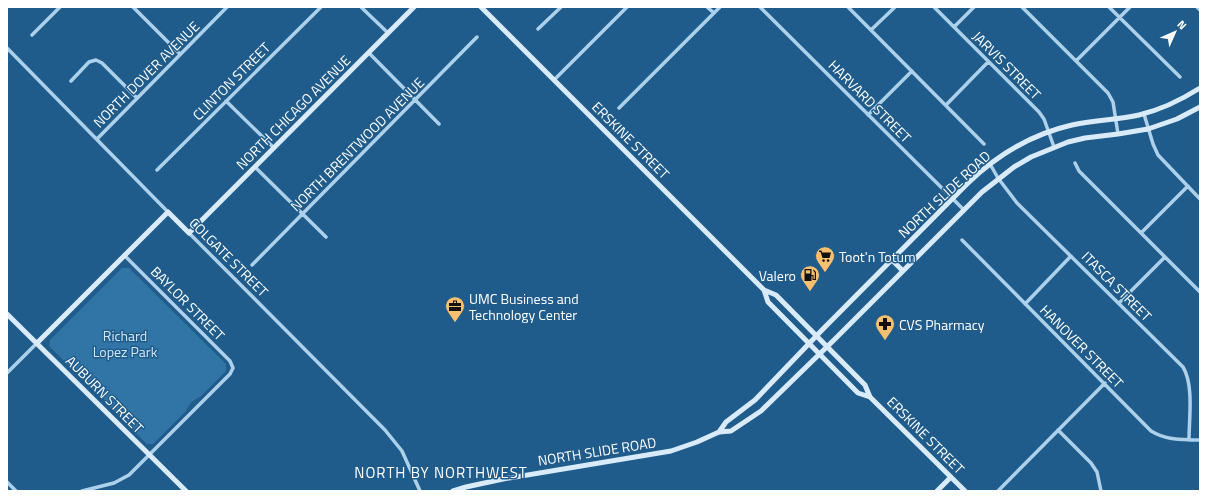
<svg xmlns="http://www.w3.org/2000/svg" width="1207" height="498" font-family="'Titillium Web',sans-serif">
<style>
.green{fill:#3175a6}
.lines{fill:none;stroke-linecap:round;stroke-linejoin:round}
.street{stroke:#add1eb;stroke-width:3.5}
.secondary{stroke:#d9ebf9;stroke-width:5}
.labels{text-anchor:middle;dominant-baseline:central;stroke-width:3;stroke-linejoin:round;paint-order:stroke}
.street-label{font-size:14px;fill:#fff;stroke:#205c8b}
.poi-label{font-size:14px;fill:#fff;stroke:#205c8b;text-anchor:start}
.park-label{font-size:14px;fill:#d2e8f8;stroke:#205c8b}
.neighbourhood-label{font-size:15px;letter-spacing:1px;fill:#fff;stroke:#205c8b}
</style>
<rect width="100%" height="100%" fill="#205c8b"/>
<path class="green" d="M122,268H129L226,364V371L200,397C194,399 188,405 186,411L153,444H147L105,402C103,397 97,390 92,389L49,346L50,340Z"/>
<g class="lines">
<path class="street" d="M133,7L180,54
M361,7L388,33
M707,7L714,13
M760,7L964,210
M848,7L984,144
M934,7L1039,112L1044,119L1054,147
M1022,7L1108,93L1113,102L1118,134
M1109,7L1180,77
M1197,7L1200,10
M954,27L974,7
M538,29L561,7
M871,30L895,7
M32,35L60,7
M7,48L168,212
M369,53L439,124
M1076,61L1130,7
M554,80L627,7
M71,81L89,62L96,60L102,63L137,98
M226,101L274,148
M946,105L988,62
M619,108L720,7
M1144,114L1153,144L1158,155L1200,199
M868,115L912,71
M97,139L227,7
M1075,163L1079,171L1200,292
M990,164L998,178L1017,203L1183,367C1194,385 1189,419 1189,440
M255,167L326,237
M157,170L321,7
M189,233L385,430L402,451L420,491
M1141,233L1188,186
M962,240L1151,431C1168,441 1181,439 1200,440
M252,265L477,37
M1119,303L1165,257
M1025,304L1071,256
M7,373L37,343
M1058,430L1091,463L1097,472L1101,491
M7,482L16,491
M82,491L114,483L129,475L230,374L233,368L230,361L124,255
M998,491L1105,383"/>
<path class="secondary" d="M481,7L764,290L776,295L865,385L870,397L965,491
M892,260L903,271
M764,290L768,302L858,393L870,397
M7,314L186,491
M37,343L168,212L189,233L414,7
M719,432L726,422L755,400L823,329L967,184C996,156 1032,134 1072,125C1094,120 1117,120 1139,115C1160,110 1181,100 1200,88
M453,491L466,487L503,479L671,451L697,442L719,432L731,431L761,411L835,339L982,192L1014,167L1031,157L1068,142L1085,138L1118,134L1148,129L1177,119L1200,107
M937,491L951,477"/>
</g>
<defs>
<symbol id="supermarket-pin" viewBox="-11 -11 22 30"><path d="M0 17L-7.5 6A9.5 9.5 0 1 1 7.5 6Z" fill="#f8bf6e" stroke="#205c8b"/><path d="M-6-5.5h2.5l.6 2H6L4.5 2H-2.5L-4.4-4H-6ZM-1.5 3.2a1.3 1.3 0 1 0 .1 0ZM3 3.2a1.3 1.3 0 1 0 .1 0Z" fill="#111"/></symbol>
<symbol id="fuel-pin" viewBox="-11 -11 22 30"><path d="M0 17L-7.5 6A9.5 9.5 0 1 1 7.5 6Z" fill="#f8bf6e" stroke="#205c8b"/><path d="M-5.5-6h7V0h2V4h1.3V-2.5L3-4.5l.8-.8L6-3V5H2.5V1h-1V6h-7ZM-4.2-4.7v3.2H.2V-4.7Z" fill="#111"/></symbol>
<symbol id="office-pin" viewBox="-11 -11 22 30"><path d="M0 17L-7.5 6A9.5 9.5 0 1 1 7.5 6Z" fill="#f8bf6e" stroke="#205c8b"/><path d="M-6-3h4V-5.5h4V-3h4V5H-6ZM-1-4.5V-3h2v-1.5ZM-6 0V1H6V0Z" fill="#111"/></symbol>
<symbol id="pharmacy-pin" viewBox="-11 -11 22 30"><path d="M0 17L-7.5 6A9.5 9.5 0 1 1 7.5 6Z" fill="#f8bf6e" stroke="#205c8b"/><path d="M-2-6h4v4h4v4h-4v4h-4v-4h-4v-4h4Z" fill="#111"/></symbol>
</defs>
<g fill-rule="evenodd">
<use href="#supermarket-pin" x="814" y="245" width="22" height="30"/>
<use href="#fuel-pin" x="799" y="264" width="22" height="30"/>
<use href="#office-pin" x="444" y="295" width="22" height="30"/>
<use href="#pharmacy-pin" x="874" y="313" width="22" height="30"/>
</g>
<g class="labels">
<g class="street-label">
<text transform="translate(1007 65) rotate(45)">JARVIS STREET</text>
<text transform="translate(146 74) rotate(-45)">NORTH DOVER AVENUE</text>
<text transform="translate(231 81) rotate(-45)">CLINTON STREET</text>
<text transform="translate(870 101) rotate(45)">HARVARD STREET</text>
<text transform="translate(293 112) rotate(-45)">NORTH CHICAGO AVENUE</text>
<text transform="translate(631 140) rotate(45)">ERSKINE STREET</text>
<text transform="translate(357 144) rotate(-45)">NORTH BRENTWOOD AVENUE</text>
<text transform="translate(944 194) rotate(-43)">NORTH SLIDE ROAD</text>
<text transform="translate(229 257) rotate(45)">COLGATE STREET</text>
<text transform="translate(1117 286) rotate(45)">ITASCA STREET</text>
<text transform="translate(188 303) rotate(45)">BAYLOR STREET</text>
<text transform="translate(1082 346) rotate(45)">HANOVER STREET</text>
<text transform="translate(105 394) rotate(45)">AUBURN STREET</text>
<text transform="translate(926 435) rotate(45)">ERSKINE STREET</text>
<text transform="translate(597 451) rotate(-9)">NORTH SLIDE ROAD</text>
</g>
<g class="poi-label">
<text x="839" y="256">Toot'n Totum</text>
<text x="796" y="275" text-anchor="end">Valero</text>
<text x="469" y="298">UMC Business and<tspan x="469" dy="16">Technology Center</tspan></text>
<text x="899" y="324">CVS Pharmacy</text>
</g>
<g class="park-label">
<text x="125" y="335">Richard<tspan x="125" dy="16">Lopez Park</tspan></text>
</g>
<g class="neighbourhood-label">
<text x="441" y="472">NORTH BY NORTHWEST</text>
</g>
</g>
<rect width="1207" height="498" fill="none" stroke="#ffffff" stroke-width="16"/>
<g transform="translate(1175 32) rotate(45)" stroke="#205c8b" stroke-width="3" paint-order="stroke">
<path d="M0-3L7 15L0 10L-7 15Z" fill="#ffffff"/>
<text y="-6" font-size="11" font-weight="bold" text-anchor="middle" fill="#ffffff">N</text>
</g>
</svg>
